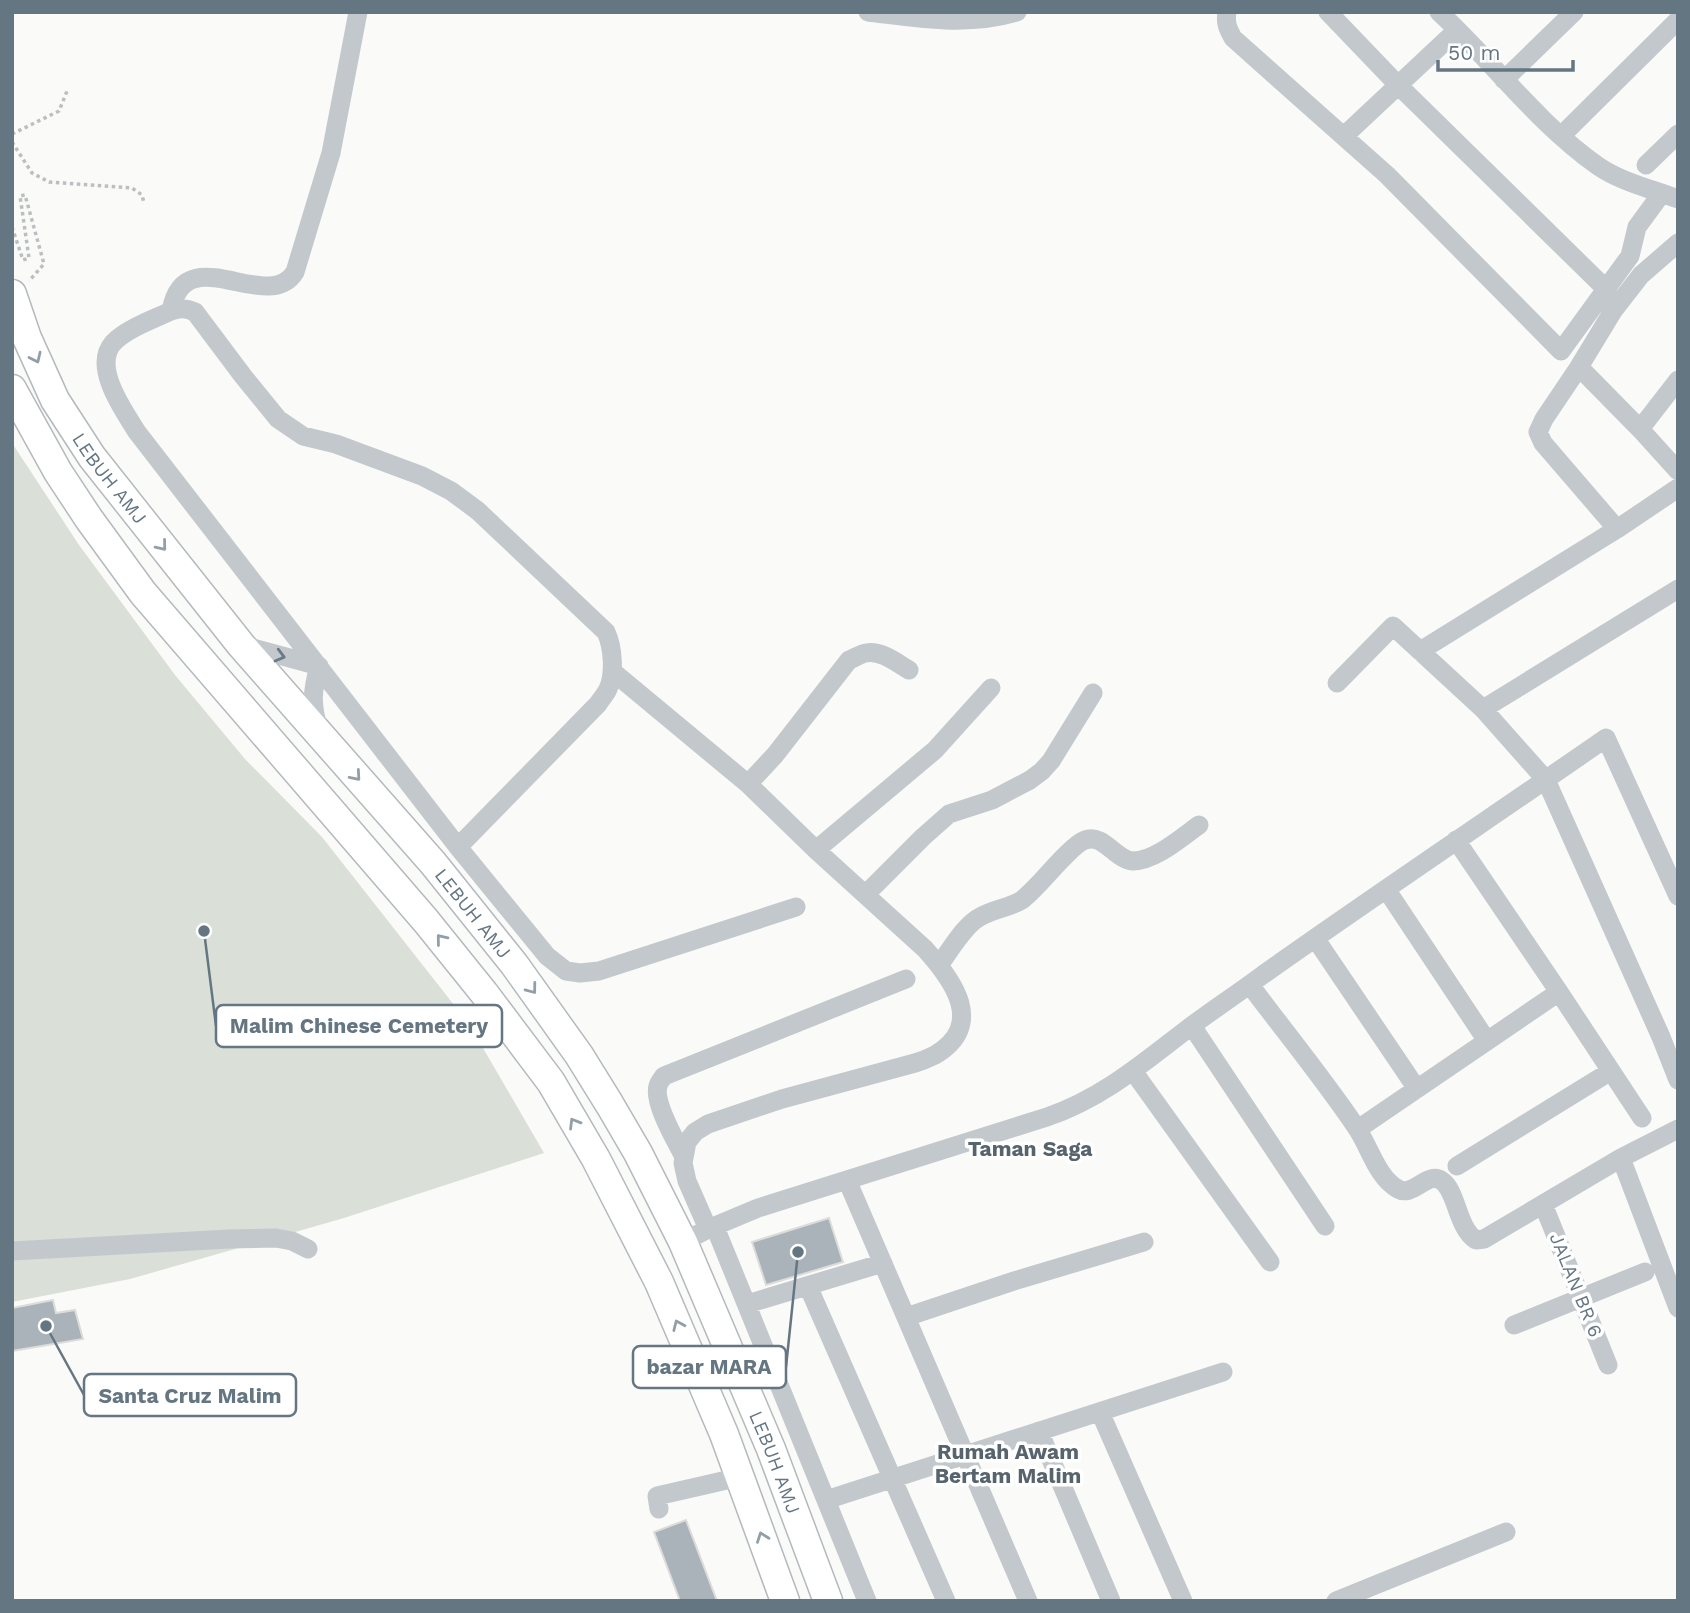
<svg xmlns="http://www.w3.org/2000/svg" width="1690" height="1613" font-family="'Work Sans',sans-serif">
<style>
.green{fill:#dadfd7}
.building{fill:#aab3b9;stroke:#dcdcda;stroke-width:2}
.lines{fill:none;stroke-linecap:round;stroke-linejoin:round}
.highway-casing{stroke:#b4b9bd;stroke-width:31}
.path{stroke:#bbbfc2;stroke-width:3.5;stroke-dasharray:3.5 3.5;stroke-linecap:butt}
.minor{stroke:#c3c8cc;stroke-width:19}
.highway{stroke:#fff;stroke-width:28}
.oneway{stroke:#939fa8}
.oneway2{stroke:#6a7a87}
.labels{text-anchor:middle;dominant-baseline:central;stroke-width:7;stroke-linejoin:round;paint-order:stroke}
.street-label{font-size:19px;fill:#657683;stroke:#fff}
.neighbourhood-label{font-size:21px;font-weight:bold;fill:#57646e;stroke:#fff}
.leader{fill:none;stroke:#657683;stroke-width:2.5}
.callout-dot{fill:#657683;stroke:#fff;stroke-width:2.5}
.callout{fill:#fff;stroke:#657683;stroke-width:2.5}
.callout-label{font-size:21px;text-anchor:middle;font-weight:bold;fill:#657683}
</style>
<rect width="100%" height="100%" fill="#fafaf8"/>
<path class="green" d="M12,443L79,545L175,675L245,759L322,837L469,1024L544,1153L344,1218L130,1279L12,1302Z"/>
<path class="building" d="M829,1218L843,1262L766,1285L752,1242Z
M53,1300L56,1313L75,1310L83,1339L12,1351V1308Z
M686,1520L717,1601H680L654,1532Z"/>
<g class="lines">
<defs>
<g id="highway">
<path id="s1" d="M12,294L27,338L55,400L92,457L241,645L433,863L514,964L579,1055L610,1105L638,1153L683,1242L771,1449L828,1601"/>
<path d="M12,389L58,472L89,519L143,593L426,921L484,993L551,1082L596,1159L659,1282L724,1434L785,1601"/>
</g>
</defs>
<use href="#highway" class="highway-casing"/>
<path class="path" d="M12,134L59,111L67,91
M12,142L32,173L49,182L132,188L142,195L144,203
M12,227L23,260L29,258L20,196L25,195L44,264L29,281"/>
<path class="minor" d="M358,12L331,153L295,272C268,316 184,236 171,311C154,319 126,329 113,343C92,367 124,411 137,432L458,847L547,956L566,971L580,973L599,971L796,907
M868,12C918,18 968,27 1017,12
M1227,12C1225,23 1228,29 1233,38L1387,175L1561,351L1630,256L1637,227L1662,193
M1328,12L1398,85L1607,290
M1439,12C1492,61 1538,124 1598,166C1621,182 1652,189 1678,199
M1504,80L1574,12
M1562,135L1678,20
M1344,136L1457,30
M1646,165L1678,134
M1678,243L1641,275L1613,311L1579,367L1640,429L1678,471
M171,311C180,308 186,308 195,312L243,376L278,419L303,436L336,444L422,476L451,491L478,511L606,632C613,647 615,674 608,689C606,694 601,699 598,704L458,847
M1579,367L1544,419L1538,432L1543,443L1617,529
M1640,429L1678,380
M242,645L319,666C312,691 311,705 319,730
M1420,651L1617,529L1678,488
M612,671L748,784L816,850L925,949C953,980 986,1025 935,1055C929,1058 922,1061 915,1063L782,1099L708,1124L695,1132L687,1142L683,1163L687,1181L708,1229
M1337,683L1393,626L1483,709L1546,780L1661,1037L1678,1080
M1483,709L1678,589
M748,784L775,755L849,660C855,658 860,654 866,653C881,650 897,663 909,670
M1456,840L1559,992L1642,1118
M816,850L935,750L991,688
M1386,889L1487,1041
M866,894L923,837L949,814L992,800L1030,780L1042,771L1051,761L1093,693
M1315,938L1417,1089
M939,965C950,951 965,924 980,917C993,909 1009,908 1022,900C1039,886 1052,868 1068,853C1073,848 1079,842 1085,840C1104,833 1115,860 1133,861C1155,861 1182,837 1199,825
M1250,985C1285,1032 1323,1078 1356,1127C1369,1145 1377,1178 1398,1189C1413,1198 1428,1170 1442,1181C1457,1191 1457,1228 1476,1240L1484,1239L1621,1158L1678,1129
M1192,1026L1325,1226
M1133,1071L1270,1262
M1358,1129L1559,992
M684,1157C676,1141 653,1103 658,1086C658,1084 663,1077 664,1076L906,979
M1621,1158L1678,1308
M1457,1166L1611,1071
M847,1180L1028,1601
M1543,1204L1608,1365
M715,1227L867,1601
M683,1242L708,1229L758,1208L1047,1117C1103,1098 1144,1062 1190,1027C1214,1009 1240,992 1264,974C1377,894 1492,817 1606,738L1678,896
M12,1251L229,1239L276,1238L292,1241L308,1249
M808,1286L946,1601
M747,1304L883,1263
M906,1317L1014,1281L1144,1242
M1514,1325L1645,1272
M1100,1412L1183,1601
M1039,1431L1111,1601
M826,1500L1223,1372
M659,1509L657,1496L740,1477
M1336,1601L1506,1532"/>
<use href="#highway" class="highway"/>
</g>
<defs><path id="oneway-chevron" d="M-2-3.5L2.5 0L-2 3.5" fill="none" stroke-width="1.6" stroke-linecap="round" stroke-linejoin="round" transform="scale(1.75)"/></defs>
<g class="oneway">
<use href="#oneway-chevron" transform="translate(36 358) rotate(65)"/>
<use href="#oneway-chevron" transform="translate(162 546) rotate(51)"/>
<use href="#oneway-chevron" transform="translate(356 776) rotate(49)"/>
<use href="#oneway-chevron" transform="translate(441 939) rotate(-129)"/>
<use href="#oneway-chevron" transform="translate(532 989) rotate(53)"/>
<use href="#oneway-chevron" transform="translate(574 1123) rotate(-121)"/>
<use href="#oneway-chevron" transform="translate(678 1325) rotate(-114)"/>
<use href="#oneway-chevron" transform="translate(762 1537) rotate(-110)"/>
</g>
<use class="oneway2" href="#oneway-chevron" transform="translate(280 656) rotate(15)"/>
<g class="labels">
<g class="street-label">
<text stroke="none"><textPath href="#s1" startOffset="210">LEBUH AMJ</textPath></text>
<text stroke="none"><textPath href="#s1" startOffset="777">LEBUH AMJ</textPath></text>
<text transform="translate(1576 1285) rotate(68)">JALAN BR 6</text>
<text stroke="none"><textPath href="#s1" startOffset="1407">LEBUH AMJ</textPath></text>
</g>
<g class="neighbourhood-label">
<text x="1030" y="1148">Taman Saga</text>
<text x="1008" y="1451">Rumah Awam<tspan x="1008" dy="24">Bertam Malim</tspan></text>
</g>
</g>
<path class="leader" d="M204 931L216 1026M798 1252L786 1367M46 1326L84 1395"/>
<g class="callout-dot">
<circle cx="204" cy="931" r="7"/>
<circle cx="798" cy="1252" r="7"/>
<circle cx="46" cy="1326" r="7"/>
</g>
<g class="callout">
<rect x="216" y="1005" width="286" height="42" rx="7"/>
<rect x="633" y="1346" width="153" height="42" rx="7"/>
<rect x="84" y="1374" width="212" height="42" rx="7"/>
</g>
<g class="callout-label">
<text x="359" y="1033">Malim Chinese Cemetery</text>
<text x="709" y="1374">bazar MARA</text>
<text x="190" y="1403">Santa Cruz Malim</text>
</g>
<rect width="1690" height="1613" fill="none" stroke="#657683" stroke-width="28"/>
<path d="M1438 60v10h135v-10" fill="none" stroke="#657683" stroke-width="3.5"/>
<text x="1448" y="60" font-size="21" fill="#657683" stroke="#ffffff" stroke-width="5" paint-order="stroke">50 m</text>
</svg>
